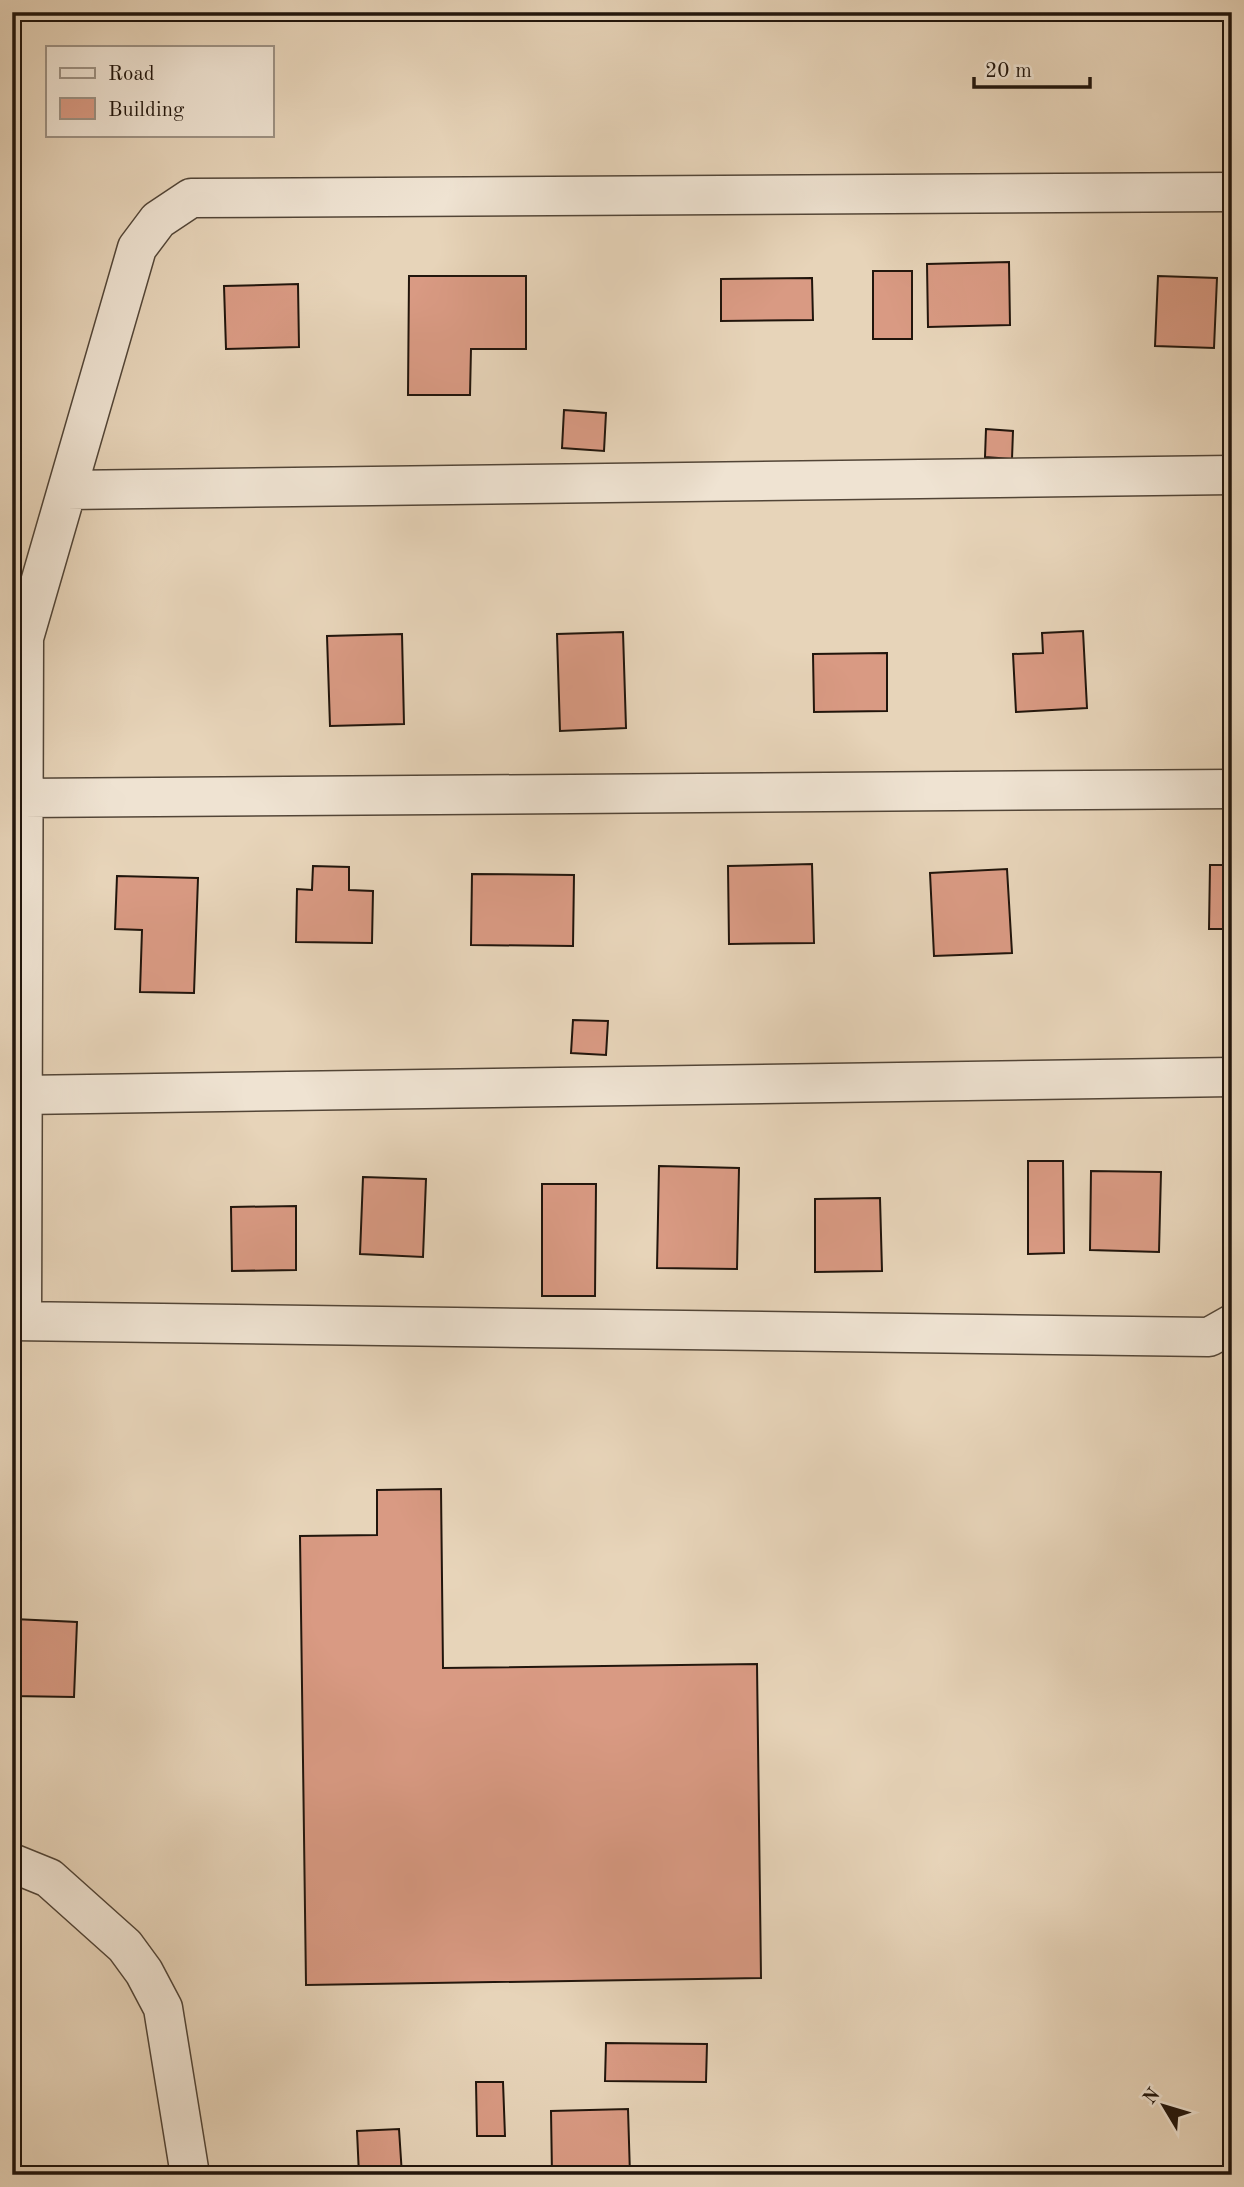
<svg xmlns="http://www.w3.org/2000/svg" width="1244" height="2187" font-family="'Old Standard TT',serif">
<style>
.building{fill:#d99a83;stroke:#21150c;stroke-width:2}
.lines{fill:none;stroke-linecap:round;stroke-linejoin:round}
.minor-casing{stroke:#524537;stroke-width:41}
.minor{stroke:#efe3d2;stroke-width:38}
</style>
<rect width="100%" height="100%" fill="#e7d4b9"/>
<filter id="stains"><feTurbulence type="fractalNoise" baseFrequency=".00286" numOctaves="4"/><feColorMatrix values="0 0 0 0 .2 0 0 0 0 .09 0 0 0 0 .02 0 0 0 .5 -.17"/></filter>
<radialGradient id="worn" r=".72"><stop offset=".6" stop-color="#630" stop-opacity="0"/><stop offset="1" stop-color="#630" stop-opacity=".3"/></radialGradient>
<path class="building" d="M1009,262L1010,325L928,327L927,264Z
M873,271H912V339H873Z
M409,276H526V349H471L470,395H408Z
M1158,276L1217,278L1214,348L1155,346Z
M812,278L813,320L721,321V279Z
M298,284L299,347L226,349L224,286Z
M564,410L606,413L604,451L562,448Z
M986,429L1013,431L1012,459L985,457Z
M1083,631L1087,708L1016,712L1013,654L1043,653L1042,633Z
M623,632L626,728L560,731L557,634Z
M402,634L404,724L330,726L327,636Z
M887,653V711L814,712L813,654Z
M812,864L814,943L729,944L728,866Z
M1210,865H1232V929H1209Z
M313,866L349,867V890L373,891L372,943L296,942L297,889L312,890Z
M1007,869L1012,953L934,956L930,873Z
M472,874L574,875L573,946L471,945Z
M117,876L198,878L194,993L140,992L142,930L115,929Z
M573,1020L608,1021L606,1055L571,1053Z
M1028,1161H1063L1064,1253L1028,1254Z
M659,1166L739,1168L737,1269L657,1268Z
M1091,1171L1161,1172L1159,1252L1090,1250Z
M363,1177L426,1179L423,1257L360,1254Z
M542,1184H596L595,1296H542Z
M880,1198L882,1271L815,1272V1199Z
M296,1206V1270L232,1271L231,1207Z
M441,1489L443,1668L757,1664L761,1978L306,1985L300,1536L377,1535V1490Z
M14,1619L77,1622L74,1697L12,1696Z
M606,2043L707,2044L706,2082L605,2081Z
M476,2082H503L505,2136H477Z
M628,2109L630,2175H552L551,2111Z
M399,2129L402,2175H359L357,2131Z"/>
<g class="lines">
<defs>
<path id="minor" d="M67,490L1232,475
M23,798L1232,789
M22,1095L1232,1077
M12,1321L1209,1337L1232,1324
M22,1321L24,638L137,248L158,220L191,198L1232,192
M12,1863L49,1878L125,1946L144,1972L163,2008L190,2175"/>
</defs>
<use href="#minor" class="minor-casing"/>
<use href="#minor" class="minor"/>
</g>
<rect width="1244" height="2187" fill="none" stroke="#e7d4b9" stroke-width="42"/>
<rect x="14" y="14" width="1216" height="2159" fill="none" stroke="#21150c" stroke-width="3.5"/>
<rect x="21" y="21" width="1202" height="2145" fill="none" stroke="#21150c" stroke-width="2"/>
<rect x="46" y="46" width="228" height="91" fill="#efe3d2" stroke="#9d9183" stroke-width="2"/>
<rect x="60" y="68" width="35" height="10" fill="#efe3d2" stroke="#9d9183" stroke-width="2"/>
<text x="108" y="80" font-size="21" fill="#21150c">Road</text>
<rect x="60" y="98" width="35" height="21" fill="#d99a83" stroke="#9d9183" stroke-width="2"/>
<text x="108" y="116" font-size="21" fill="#21150c">Building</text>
<g transform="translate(1164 2106) rotate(308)" stroke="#efe3d2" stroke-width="5" paint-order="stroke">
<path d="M0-5L12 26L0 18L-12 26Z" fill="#21150c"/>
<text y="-10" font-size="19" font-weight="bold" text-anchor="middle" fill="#21150c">N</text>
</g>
<path d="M974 77v10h116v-10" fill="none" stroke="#21150c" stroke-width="3.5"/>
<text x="985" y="77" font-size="21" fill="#21150c" stroke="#efe3d2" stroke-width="5" paint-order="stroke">20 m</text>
<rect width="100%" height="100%" filter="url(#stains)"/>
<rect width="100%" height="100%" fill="url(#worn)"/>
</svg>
